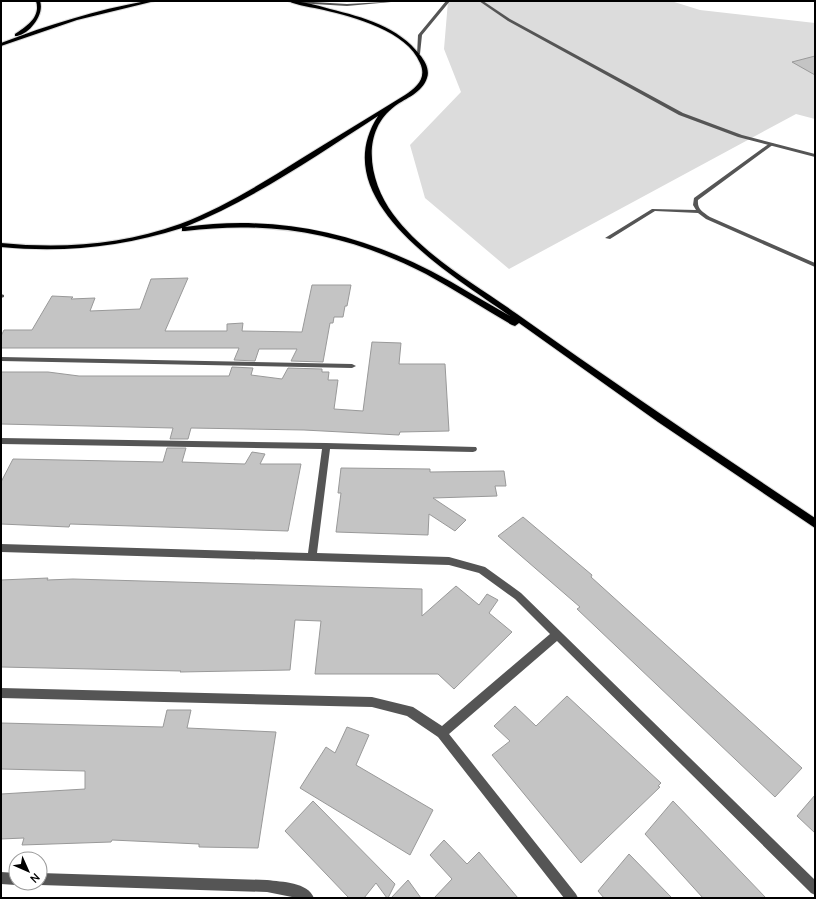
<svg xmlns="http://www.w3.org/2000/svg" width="816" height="899" font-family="Manrope,sans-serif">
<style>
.green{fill:#dcdcdc}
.building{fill:#c4c4c4;stroke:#999}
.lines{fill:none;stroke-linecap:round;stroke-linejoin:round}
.primary-casing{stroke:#dbdbdb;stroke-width:2}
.service{fill:#555;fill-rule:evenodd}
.minor{fill:#555;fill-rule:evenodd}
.tertiary{fill:#555;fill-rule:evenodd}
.primary{fill:#000;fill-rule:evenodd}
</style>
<rect width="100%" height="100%" fill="#fff"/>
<path class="green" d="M448,1H671L700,10L815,23V119L796,114L509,269L425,198L410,145L461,92L444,49Z"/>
<path class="building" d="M815,56V75L792,62Z
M188,278L165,331H227V324L243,323L242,331L302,332L312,285H351L347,306H345L343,317H334L333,323H330L323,362L291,361L297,349H259L255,361L234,360L239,348H1V336L4,330H32L52,296L73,297L71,299L95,298L90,311L140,309L151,279Z
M372,342L401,343L399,364H445L449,431L400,432L399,435L304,430L191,428L188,439H170L173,428L1,424V372H48L79,376H229L232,367L253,368L251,375L282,379L288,368L322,369V372H329L328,380H338L334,409L363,411Z
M167,448H186L182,462L245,464L252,452L265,454L260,464H301L288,531L70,524L69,527L1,524V482L13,459L163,462Z
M341,468L430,469V472L504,471L506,486H495L497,496L433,498L466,520L455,531L429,514L428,535L336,532L341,493H338Z
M523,517L592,575L591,577L802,768L775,797L577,609L580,607L498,536Z
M48,578L47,580L73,579L422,589V616L456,586L479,605L487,594L498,600L489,613L512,632L454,689L438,674H315L321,621L295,620L290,670L180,672L181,671L1,667V580Z
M567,696L661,783L658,786L660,787L581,863L492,755L510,741L494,726L515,706L536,726Z
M167,710H191L187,728L276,732L258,848L199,847V844L112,840L111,842L22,845L24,838L1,839V794L85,789V771L1,769V723L163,727Z
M347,727L369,735L356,765L433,810L410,855L300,788L326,747L335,753Z
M815,795V833L797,816Z
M313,801L395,884L388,898H387L376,883L364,898H349L285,831Z
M673,801L766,898H703L645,834Z
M444,840L467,864L479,852L518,898H434L452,879L430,855Z
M629,854L672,898H604L598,891Z
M408,880L421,898H391Z"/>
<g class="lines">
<defs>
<path id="primary" d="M36,1H40C45,15 28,36 15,36V34C27,26 41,17 36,1Z
M146,1H155L77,20L1,46V43C48,25 96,10 146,1Z
M288,1C302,1 316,5 330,9C363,17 399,27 420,55C425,61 430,70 427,78C422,93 406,98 395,106C359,133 370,183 393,214C424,256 475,284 517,314C615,384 715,451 815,518V528L658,422L519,323L515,326L512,325C483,308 455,290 426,274C348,234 272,220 185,231H182V228C122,247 64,253 1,247V243C62,249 122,245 180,224C222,208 261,184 299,160C334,138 370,117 405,95C417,87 427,78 420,63C407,31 354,17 324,10C312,7 298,6 288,1ZM378,116C323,201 454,276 510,316C483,301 458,285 431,271C353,231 272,215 185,227C254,199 316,156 378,116Z"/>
</defs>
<use href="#primary" class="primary-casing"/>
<path class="service" d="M770,143L774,144L698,200C697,209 703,212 710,217L815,263V267L706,219L698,213L655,211L610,239L605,238L652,209L696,210L693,205L694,198Z"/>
<path class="minor" d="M479,1H483L510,19L683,113L742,135L815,154V157L738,137L679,115L508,21Z
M1,294L4,295V297L1,298Z
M1,357L352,364L356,366L352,368L1,361Z
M1,438L326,443L476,447L477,449L476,451L473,452L330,449L317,553L449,557L485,567L521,593L815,880V895L811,893L557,641L449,734L576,894L578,898H564L438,737L407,716L372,707L1,698V688L372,697L413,707L442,726L550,634L515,599L479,573L449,565L1,552V544L308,553L322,449L1,444Z
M1,872L16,873V883H20L16,885L1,884Z
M40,873L267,880C282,882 308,882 314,898H297L267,892L40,885L35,883H40Z"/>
<path class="tertiary" d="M296,1L347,4L402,1L347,6L297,3Z
M446,1H450L422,35L420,54L417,55L418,35Z"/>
<use href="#primary" class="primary"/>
</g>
<rect width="816" height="899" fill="none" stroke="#000000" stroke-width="4"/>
<g transform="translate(28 871) rotate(135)"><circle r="19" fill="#ffffff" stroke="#999999"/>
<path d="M0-3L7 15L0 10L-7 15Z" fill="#000000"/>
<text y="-6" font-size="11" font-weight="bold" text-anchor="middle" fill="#000000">N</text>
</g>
</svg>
